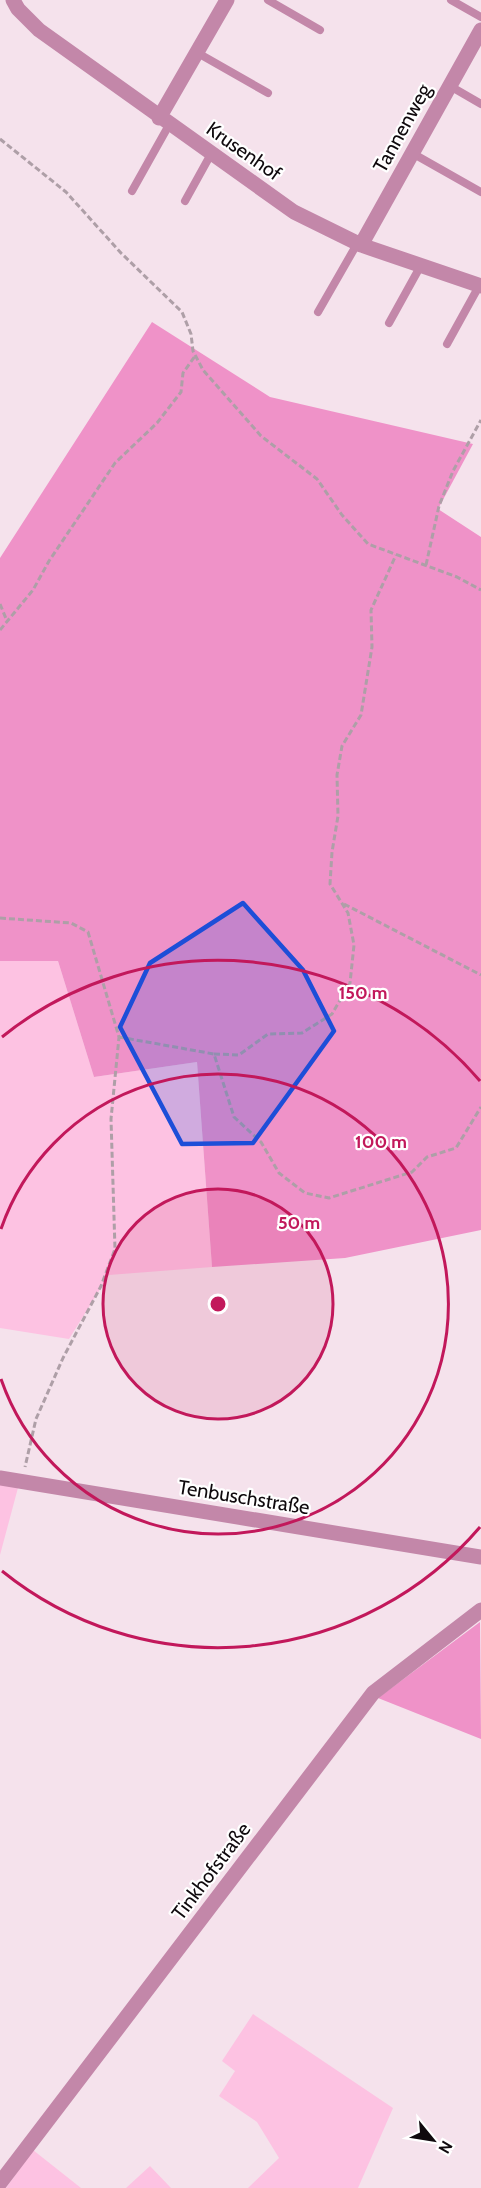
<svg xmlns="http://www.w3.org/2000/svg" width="481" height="2188" font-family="Cabin,sans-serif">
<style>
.green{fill:#fdc2e2}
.forest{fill:#ef92c8}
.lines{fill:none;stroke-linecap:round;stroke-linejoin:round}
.path{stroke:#ae9fa7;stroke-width:3;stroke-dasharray:6 3;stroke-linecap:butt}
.service{stroke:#c387a9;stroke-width:8}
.minor{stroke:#c387a9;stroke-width:15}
.marked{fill:#1d4ed8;fill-opacity:0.2;stroke:#1d4ed8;stroke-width:4.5;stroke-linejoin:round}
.ring{fill:none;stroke:#c2185b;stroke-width:3}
.labels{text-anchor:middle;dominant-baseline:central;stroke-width:4.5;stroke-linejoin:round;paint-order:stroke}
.street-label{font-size:20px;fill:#0f090d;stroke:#fff}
.centre{fill:#c2185b;stroke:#fff;stroke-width:3}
.ring-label{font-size:18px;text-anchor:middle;font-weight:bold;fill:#c2185b;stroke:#fff;stroke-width:4.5;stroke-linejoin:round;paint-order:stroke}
</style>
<rect width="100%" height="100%" fill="#f5e2ec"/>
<path class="green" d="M0,961H58L94,1077L197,1062L212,1267L109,1275L69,1339L0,1328Z
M0,1481L19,1484L0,1555Z
M253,2014L393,2108L358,2188H248L279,2158L257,2122L219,2096L235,2071L222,2061Z
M33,2150L81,2188H6Z
M150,2166L171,2188H126Z"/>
<path class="forest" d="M152,322L270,397L473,444L438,509L481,537V1230L345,1258L212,1267L197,1062L94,1077L58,961H0V558Z
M480,1622L481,1739L378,1698Z"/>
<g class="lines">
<path class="path" d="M0,139L66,192L121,253L182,312L191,334L193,351L203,370L261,436L317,479L342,515L368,544L457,577L481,590
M426,565L439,506L453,471L481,420
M0,604L7,621
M0,630L33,590L49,561L115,463L157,423L181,392L183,373L195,356
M344,904L481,975
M0,918L71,923L88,932L119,1037L111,1119L115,1249L101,1286L63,1358L36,1419L25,1467
M119,1037L214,1054L234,1117L261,1142L279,1173L305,1193L329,1198L412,1172L427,1157L456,1148L481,1107
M214,1054L239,1055L268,1034L302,1033L332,1014L350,983L354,945L348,913L330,884L332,852L338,816L337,775L342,746L361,715L372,647L371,610L396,555"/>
<path class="service" d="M268,0L320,30
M451,0L481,17
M196,52L268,93
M450,86L481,104
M412,153L481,192
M132,191L169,125
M185,201L211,154
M318,312L357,244
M389,323L420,267
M447,344L479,286"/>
<path class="minor" d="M13,0L18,9L39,30L294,212L361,245L481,286
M159,118L227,0
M361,245L481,30
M0,1478L481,1557
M0,2183L373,1693L481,1610"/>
</g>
<path class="marked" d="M243,903L303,970L334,1031L253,1143L182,1144L120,1027L150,963Z"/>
<circle cx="218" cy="1304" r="115" fill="#c2185b" fill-opacity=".12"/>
<g class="ring">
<circle cx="218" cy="1304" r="115"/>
<path d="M1 1229A230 230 0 1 1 1 1379"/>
<path d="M480 1527A344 344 0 0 1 2 1571M2 1037A344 344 0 0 1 480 1081"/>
</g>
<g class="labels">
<g class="street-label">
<text transform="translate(402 128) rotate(-61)">Tannenweg</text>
<text transform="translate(244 151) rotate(35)">Krusenhof</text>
<text transform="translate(244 1497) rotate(9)">Tenbuschstraße</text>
<text transform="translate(211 1871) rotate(-53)">Tinkhofstraße</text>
</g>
</g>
<circle cx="218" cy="1304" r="9" class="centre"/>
<g class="ring-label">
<text x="363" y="999">150 m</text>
<text x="381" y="1148">100 m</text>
<text x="299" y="1229">50 m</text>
</g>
<g transform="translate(433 2140) rotate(120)" stroke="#ffffff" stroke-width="4.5" paint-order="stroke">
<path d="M0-4.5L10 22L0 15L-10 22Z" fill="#0f090d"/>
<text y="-9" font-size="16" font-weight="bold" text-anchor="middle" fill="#0f090d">N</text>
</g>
</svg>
